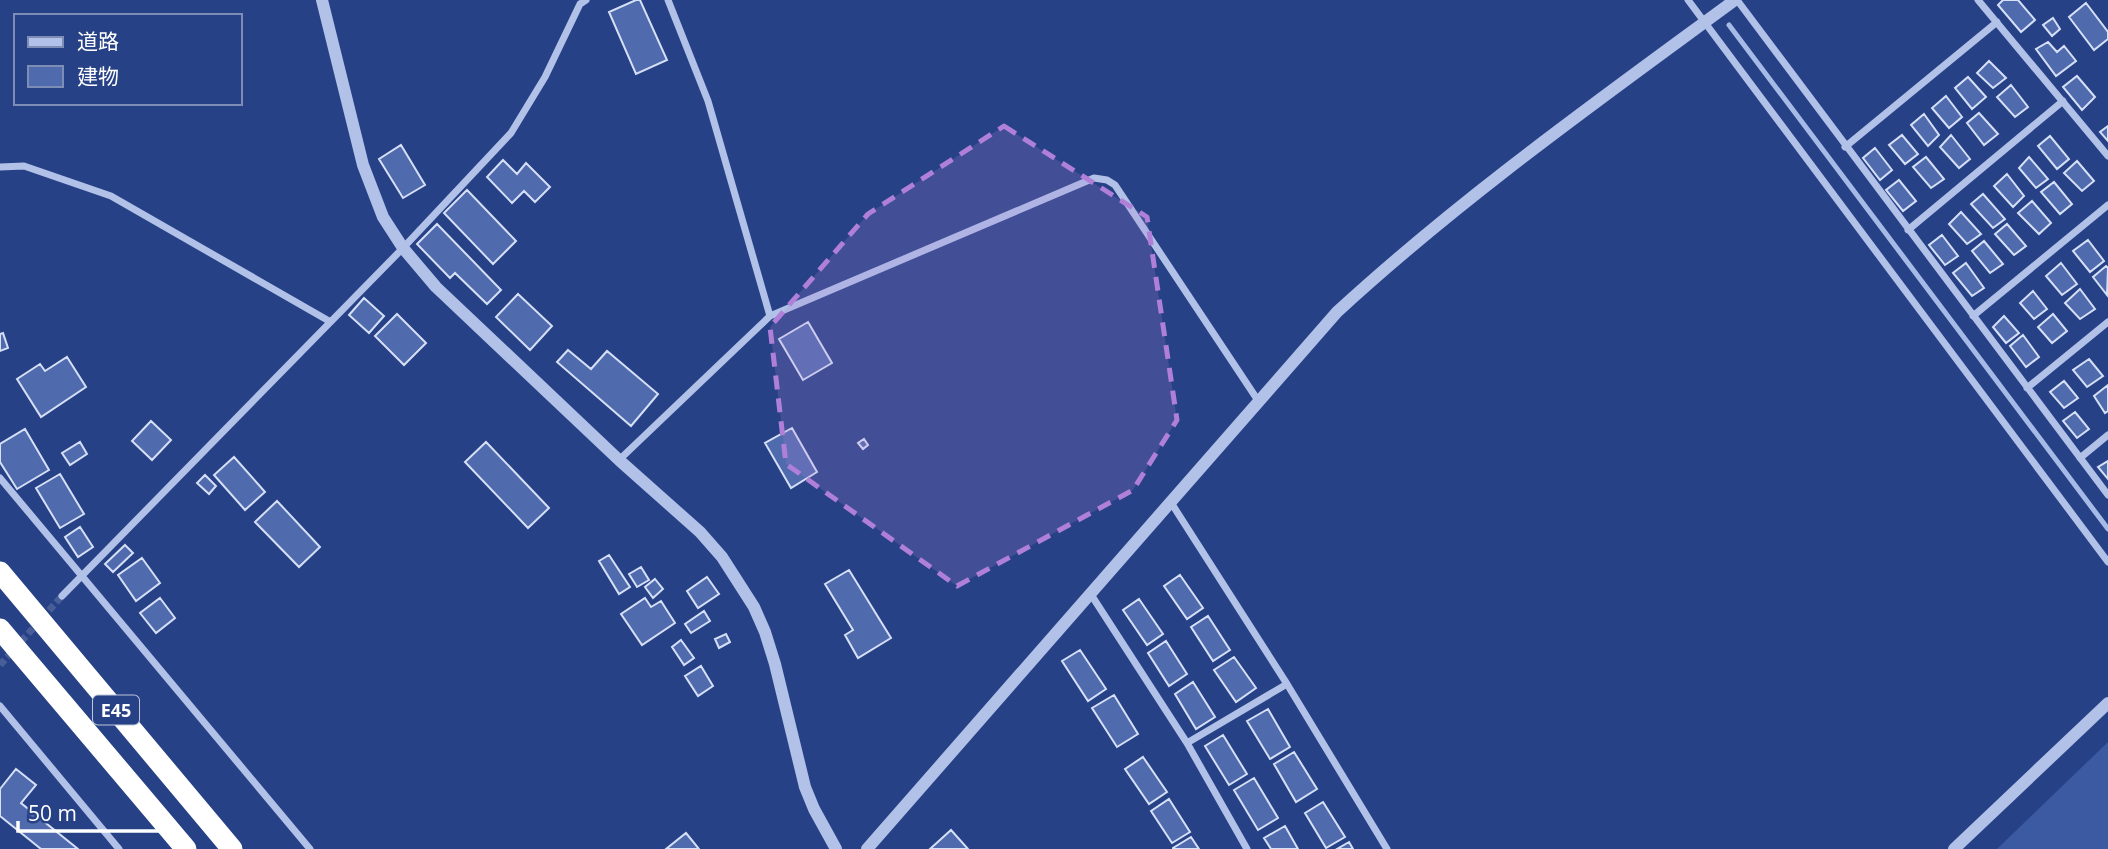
<svg xmlns="http://www.w3.org/2000/svg" width="2108" height="849" font-family="'Open Sans','Noto Sans JP',sans-serif">
<style>
.green{fill:#3b5aa2}
.lines{fill:none;stroke-linecap:round;stroke-linejoin:round}
.stream{stroke:#a6bae8;stroke-width:5}
.building{fill:#4f6aad;stroke:#d5dff6;stroke-width:2}
.minor-tunnel{stroke:#475e98;stroke-width:7;stroke-dasharray:7 3.5;stroke-linecap:butt}
.minor{stroke:#b1c1e8;stroke-width:7}
.tertiary{stroke:#b1c1e8;stroke-width:12}
.motorway{stroke:#fff;stroke-width:21}
.marked{fill:#b080d9;fill-opacity:0.2;stroke:#b080d9;stroke-width:5;stroke-dasharray:14 9;stroke-linejoin:round}
.labels{text-anchor:middle;dominant-baseline:central;stroke-width:7;stroke-linejoin:round;paint-order:stroke}
.shield{fill:#274186;stroke:#bec6db;stroke-width:2}
.shield-label{font-size:18px;font-weight:bold;fill:#fff}
</style>
<rect width="100%" height="100%" fill="#274186"/>
<path class="green" d="M2108,742V849H1997Z"/>
<g class="lines">
<path class="stream" d="M1729,25L2108,529"/>
</g>
<path class="building" d="M636,0H640L667,60L636,74L609,12Z
M2003,0H2018L2035,20L2021,32L1998,5Z
M2086,3L2108,32V39L2094,50L2069,17Z
M2053,18L2060,29L2052,36L2043,25Z
M2048,42L2057,52L2064,46L2076,61L2056,76L2036,49Z
M1989,61L2006,78L1993,88L1977,73Z
M2077,76L2095,97L2082,110L2063,87Z
M1968,77L1986,97L1972,109L1955,88Z
M2011,85L2028,107L2015,117L1997,97Z
M1946,96L1962,117L1949,128L1932,108Z
M1979,113L1998,134L1984,145L1967,123Z
M1924,114L1939,135L1928,146L1911,125Z
M2108,126V141L2100,132Z
M1902,135L1918,154L1905,164L1889,145Z
M1951,135L1970,159L1959,168L1940,147Z
M2050,136L2069,159L2057,169L2038,146Z
M401,145L425,185L403,198L379,159Z
M1875,148L1892,170L1880,180L1863,158Z
M1926,157L1944,179L1931,188L1913,167Z
M2029,157L2048,179L2036,188L2019,168Z
M503,160L517,174L526,163L550,187L535,202L524,191L512,203L487,177Z
M2077,161L2094,181L2082,191L2064,173Z
M2007,174L2024,196L2013,207L1994,186Z
M1899,180L1916,201L1903,211L1886,190Z
M2054,182L2072,204L2060,214L2041,192Z
M467,190L516,241L493,264L444,213Z
M1983,194L2005,219L1993,228L1971,204Z
M2032,201L2051,223L2039,234L2018,213Z
M1961,212L1981,234L1967,244L1949,224Z
M437,224L501,290L487,304L455,273L450,278L417,244Z
M2007,224L2026,246L2014,255L1995,234Z
M1942,235L1958,256L1945,265L1929,245Z
M2088,240L2104,261L2090,272L2073,251Z
M1984,241L2003,264L1990,273L1972,251Z
M1966,263L1984,288L1972,296L1953,273Z
M2061,263L2077,284L2062,295L2046,276Z
M2106,266L2108,268L2107,295L2093,277Z
M2080,289L2095,309L2080,319L2065,303Z
M2033,291L2047,309L2034,319L2020,303Z
M518,294L552,326L530,350L496,317Z
M364,298L384,316L369,333L349,315Z
M397,314L426,343L404,365L375,336Z
M2053,314L2067,331L2052,343L2038,327Z
M2004,316L2019,333L2006,343L1993,327Z
M808,322L832,363L803,380L779,339Z
M3,333L8,348L0,351V334Z
M2023,335L2039,357L2026,367L2010,346Z
M568,350L591,369L607,351L658,394L631,426L557,362Z
M67,357L86,387L41,417L17,379L40,364L45,371Z
M2089,359L2103,376L2087,387L2073,370Z
M2064,381L2078,398L2064,408L2050,392Z
M2108,385V411L2105,413L2094,396Z
M2075,412L2089,429L2077,438L2063,421Z
M151,421L171,440L152,460L132,441Z
M792,428L817,472L791,488L765,443Z
M25,429L49,470L17,489L0,462V444Z
M864,439L868,445L863,449L858,443Z
M80,442L87,454L70,465L62,453Z
M486,442L549,508L528,528L465,462Z
M234,457L265,492L245,510L214,475Z
M2108,461V479L2098,467Z
M60,474L84,514L60,528L36,488Z
M205,475L216,486L209,494L197,483Z
M277,501L320,547L299,567L255,522Z
M80,527L93,547L78,557L65,537Z
M125,545L133,553L113,572L105,564Z
M609,555L630,587L619,594L599,561Z
M142,558L160,583L136,601L118,575Z
M641,567L649,580L637,587L629,574Z
M849,570L891,638L858,658L845,635L853,630L825,584Z
M1180,575L1203,608L1187,619L1164,586Z
M707,577L719,594L698,608L687,591Z
M655,579L663,589L653,598L645,587Z
M160,598L175,618L156,633L140,613Z
M645,598L651,607L661,601L675,623L642,645L621,614Z
M1139,599L1163,634L1147,645L1123,610Z
M704,611L710,621L691,633L685,624Z
M1208,616L1230,650L1213,661L1191,627Z
M726,634L730,642L719,648L715,639Z
M681,640L694,658L684,665L672,647Z
M1166,641L1187,674L1169,686L1148,653Z
M1080,650L1106,689L1088,701L1062,661Z
M1234,657L1256,688L1236,702L1214,670Z
M701,666L713,686L698,696L685,676Z
M1193,682L1215,717L1196,729L1175,694Z
M1114,695L1138,734L1117,747L1092,708Z
M1268,709L1290,747L1270,759L1247,721Z
M1223,735L1247,774L1229,785L1205,746Z
M1294,752L1317,789L1296,802L1274,764Z
M1143,757L1167,792L1149,804L1125,769Z
M16,769L36,785L21,803L78,849H41L0,816V789Z
M1254,778L1278,818L1258,830L1234,790Z
M1169,799L1190,832L1172,843L1151,811Z
M1323,802L1345,837L1326,848L1305,813Z
M1285,826L1298,849H1271L1264,838Z
M951,830L968,849H930Z
M686,833L699,849H666Z
M1191,837L1199,849H1173V848Z
M1349,842L1353,849H1337Z"/>
<g class="lines">
<path class="minor-tunnel" d="M0,665L62,596"/>
<path class="minor" d="M668,0L708,101L770,316
M1688,0L2108,562
M1737,0L2108,495
M1978,0L2108,156
M1845,147L1997,22
M0,167L24,166L111,196L329,321
M1908,230L2063,101
M1973,316L2108,205
M2027,388L2108,322
M2080,458L2108,435
M619,460L770,316L1094,178L1107,180L1115,185L1259,402
M0,478L310,849
M1170,501L1287,684L1387,849
M1090,593L1187,743L1247,849
M62,596L403,248L511,133L545,77L580,4L586,0
M0,706L119,849
M1187,743L1287,684"/>
<path class="tertiary" d="M322,0L363,165L383,217L403,248L436,287L619,460L700,532L722,557L754,607L765,632L775,664L805,787L814,809L836,849
M867,849L1337,312C1461,198 1599,100 1735,0
M1954,849L2108,703"/>
<path class="motorway" d="M0,572L232,849
M0,629L186,849"/>
</g>
<path class="marked" d="M1004,126L1147,217L1177,420L1133,490L957,586L786,464L770,327L868,214Z"/>
<g class="labels">
<rect class="shield" x="93" y="695.5" width="46" height="29" rx="5"/>
<g class="shield-label">
<text x="116" y="710">E45</text>
</g>
</g>
<rect x="14" y="14" width="228" height="91" fill="#274186" stroke="#7d8db6" stroke-width="2"/>
<rect x="28" y="37" width="35" height="10" fill="#b1c1e8" stroke="#7d8db6" stroke-width="2"/>
<text x="77" y="49" font-size="21" fill="#ffffff">道路</text>
<rect x="28" y="66" width="35" height="21" fill="#4f6aad" stroke="#7d8db6" stroke-width="2"/>
<text x="77" y="84" font-size="21" fill="#ffffff">建物</text>
<path d="M18 821v10h140v-10" fill="none" stroke="#ffffff" stroke-width="3.5"/>
<text x="28" y="821" font-size="21" fill="#ffffff" stroke="#274186" stroke-width="5" paint-order="stroke">50 m</text>
</svg>
